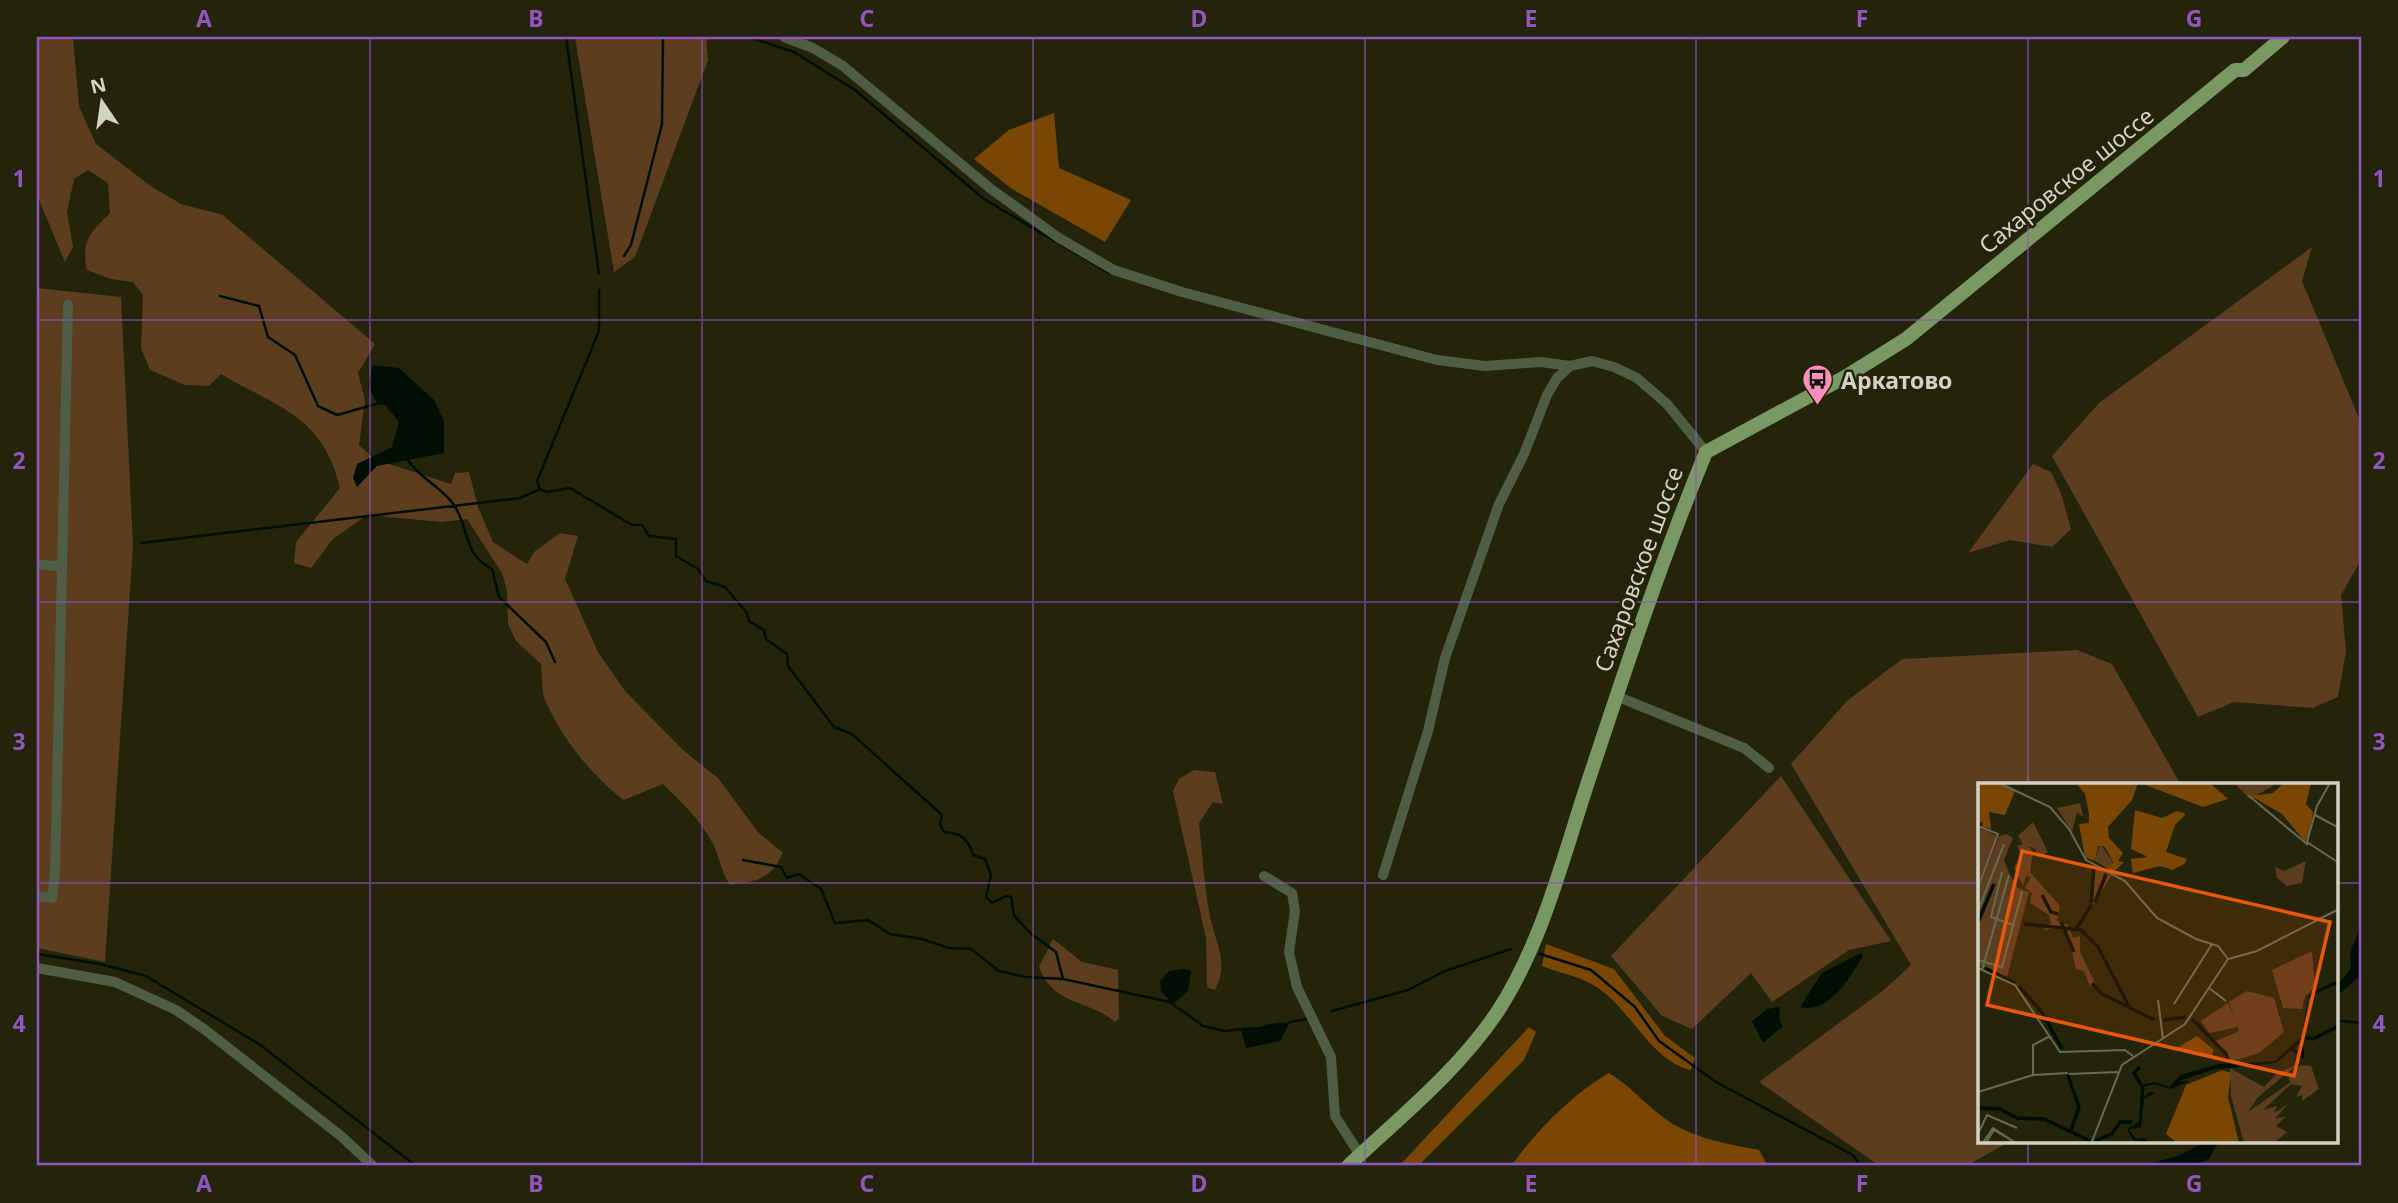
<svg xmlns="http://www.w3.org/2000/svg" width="2398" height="1203" font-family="'Noto Sans',sans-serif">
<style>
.green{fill:#5c3d1e}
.forest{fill:#794603}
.water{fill:#000e04}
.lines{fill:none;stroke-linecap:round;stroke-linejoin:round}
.stream{stroke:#000e04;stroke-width:2.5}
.minor{stroke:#4e5d43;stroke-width:10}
.major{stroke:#799862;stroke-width:14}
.grid{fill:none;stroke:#9156c0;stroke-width:2;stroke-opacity:0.55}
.labels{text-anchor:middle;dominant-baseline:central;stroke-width:5;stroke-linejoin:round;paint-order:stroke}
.street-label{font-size:23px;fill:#d2d3c3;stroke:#232409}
.poi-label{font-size:23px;font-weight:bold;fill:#d2d3c3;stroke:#232409;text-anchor:start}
.inset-river{fill:none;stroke:#000e04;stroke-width:3.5}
.inset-road{fill:none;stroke:#696a53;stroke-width:2}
.view{fill:#e8590c;fill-opacity:0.15;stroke:#e8590c;stroke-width:3.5}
.inset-edge{fill:none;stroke:#d2d3c3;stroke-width:3.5}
.neatline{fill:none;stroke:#9156c0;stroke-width:2.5}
.grid-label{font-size:23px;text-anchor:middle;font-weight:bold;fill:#9156c0}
</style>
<rect width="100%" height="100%" fill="#232409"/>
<path class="green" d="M37,37H73L79,106L96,144L152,187L181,204L223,215L375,344L358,373L365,401L359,445L374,459L451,484L455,473L469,472L478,507L493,542L527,564L534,552L560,533L578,536L565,579L598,652L625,691L684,751L718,778L758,832L783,853C770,880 759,880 730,885C721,872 720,858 713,844C701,820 682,803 663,784L624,800C592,776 562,739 546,702C541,692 542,676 541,664L516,641L508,624L507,591L502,573L467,519L442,522L367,515L333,539L311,568L294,563L296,542L340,488C323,415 276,407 221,374L209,386L185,385L150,370L141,348L143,295L133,282L111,279L87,270C81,240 90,233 110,213L108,183L88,170L74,179L67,212L73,247L65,262L37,195Z
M575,37H706L708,60L635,257L614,272Z
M2312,247L2302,281L2361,423V560L2341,595L2346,651L2338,697L2313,708L2234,702L2198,717L2052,456L2099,403Z
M37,288L121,297L133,545L105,962L37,948Z
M2033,464L2051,472L2061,493L2071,529L2052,547L2010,540L1968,553Z
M2077,650L2112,664L2181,785H1980V1142H2009L1966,1166H1880L1759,1082L1885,989L1911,965L1791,764L1847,701L1902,659Z
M1194,770L1215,772L1223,804L1213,802L1199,823C1202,852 1204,882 1209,911C1213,940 1231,961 1215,990L1207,987L1206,938L1173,791L1179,779Z
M1781,776L1891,941L1849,950L1772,1002L1751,973L1692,1029L1662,1016L1611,956Z
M1053,939L1082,962L1118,970L1119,1018L1115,1022C1088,999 1053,1006 1039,967Z"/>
<path class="forest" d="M1054,113L1059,168L1131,200L1105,242L1012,189L974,159L1009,130Z
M1546,944L1614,969L1665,1036L1695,1058L1691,1070C1651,1061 1631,1010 1598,988C1583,977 1559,973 1542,966Z
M1529,1027L1536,1032L1524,1060L1418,1166H1399Z
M1609,1073C1629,1085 1641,1100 1659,1114C1688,1138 1724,1143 1759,1150L1768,1166H1511C1537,1130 1570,1096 1609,1073Z"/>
<path class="water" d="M373,365L399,368L434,400L444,421V453L377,466L357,487L353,478L357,464L392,447L399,422L385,405L377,403L368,385Z
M2361,926V975L2337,996V985L2351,969L2350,952Z
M1861,953L1863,956C1849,978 1830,1014 1800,1007L1822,973Z
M1184,969L1191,971L1188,991L1173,1004L1161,991L1160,981L1169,971Z
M1780,1007L1779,1019L1783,1026L1763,1043L1752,1021L1767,1009Z
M1290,1022L1280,1041L1246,1048L1241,1030Z
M2205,1142H2222L2215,1147L2209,1159L2192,1166H2141L2178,1156Z"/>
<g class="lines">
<path class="stream" d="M566,37L599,274
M749,37L794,52L855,90L984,199L1109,273
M624,256L631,245L662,124L663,37
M220,296L259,306L268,337L295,355L318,406L337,415L380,403
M408,460C418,477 443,488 454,505C470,529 462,553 492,569L499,597L546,642L555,662
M540,489L537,481L599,331V290
M141,543L520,498L540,489L547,492L570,488L632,525H642L649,536L676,539V556L698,569L706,581L725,587L747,613L749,621L764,630L766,639L787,654L788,666L834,727L852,734L942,815L940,824L944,832C961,833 968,838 973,855L985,859L991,875L986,897L992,903L1006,896L1011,897L1014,915L1030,933L1056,952L1063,979L1170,1002L1203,1026L1224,1031L1255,1028
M743,860L781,867L787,878L799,874L821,889L835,923L868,920L890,934L922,939L949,948L971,949L999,971L1026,977L1063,979
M37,954L100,964L146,976L259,1044L416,1166
M1540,954L1591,970L1635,1007L1659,1041L1716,1082L1853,1155L1860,1166
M1332,1011L1408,990L1445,971L1511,949
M2337,1017L2340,1021L2361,1023
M1290,1022L1307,1019
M1265,1026L1280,1024"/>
<path class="minor" d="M784,37L813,48L843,66L991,189L1059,238L1114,270L1182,292L1437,360L1485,366L1541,362L1570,366L1592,361L1614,367L1637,378L1667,404L1706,452
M37,564L62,567
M1616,696L1744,748L1769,768
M1383,875L1428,731L1445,658L1499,504L1524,454L1547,395L1557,378L1570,366
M1264,876L1292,893L1295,911L1289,952L1297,987L1331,1057L1335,1116L1360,1155
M37,896L52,898L55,874L68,305
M37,968L115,982L176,1010L204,1029L341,1136L373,1166"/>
<path class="major" d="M1348,1166C1400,1117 1458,1071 1498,1011C1542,943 1562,861 1587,785C1624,673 1661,561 1706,452L1845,377L1906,339L2235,70H2244L2283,37"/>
</g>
<path class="grid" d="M370,37V1166M702,37V1166M1033,37V1166M1365,37V1166M1696,37V1166M2028,37V785M37,320H2361M37,602H2361M37,883H1980M2337,883H2361M2028,1142V1166"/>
<defs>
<symbol id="bus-pin" viewBox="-11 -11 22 30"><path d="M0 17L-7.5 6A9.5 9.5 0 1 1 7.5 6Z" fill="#ff8eba" stroke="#232409"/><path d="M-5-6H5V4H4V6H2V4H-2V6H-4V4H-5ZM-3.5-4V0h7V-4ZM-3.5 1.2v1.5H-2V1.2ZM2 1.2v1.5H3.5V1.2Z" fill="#111"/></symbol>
</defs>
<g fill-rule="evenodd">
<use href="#bus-pin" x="1800" y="362" width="35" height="47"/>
</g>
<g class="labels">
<g class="street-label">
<text transform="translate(2066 180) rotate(-39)">Сахаровское шоссе</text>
<text transform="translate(1638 569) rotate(-70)">Сахаровское шоссе</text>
</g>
<g class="poi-label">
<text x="1841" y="380">Аркатово</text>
</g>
</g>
<g transform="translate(1978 783)">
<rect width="360" height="360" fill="#232409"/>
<path d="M256,0H300L272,16ZM102,20L105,34L99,29L94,49L79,25ZM55,39L70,69L59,75L57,66L50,63L55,68L52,89L82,123L79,138L90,142L95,155L102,153V169L118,202L112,203L106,188L98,186L89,148L76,145L65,148L73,140L71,132L52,120L54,110L47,105L53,94L48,93L45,103L36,85L43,71L39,63L45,61L40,53ZM0,44L19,53L0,103ZM28,51L35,55L26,77L32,92L40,105L51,109L29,194L0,182V108L21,53ZM122,61L136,80L127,84L117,78ZM328,78L324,100L309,103L299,95L297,84L306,88ZM117,85L134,92L115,121ZM334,168L337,204L327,213L324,226L305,225L294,187ZM269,208L296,215L306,249L281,270L254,278L238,258L261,248L260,244L231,250L223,238L250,220L257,236L251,219ZM320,281L280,314L270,329L313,299L310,296L323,282L333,283L341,306L324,318V312L318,314L324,303L313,301L285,327L299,323L296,330L310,321L297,336L308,333L298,343L309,349L296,360H266L253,313L252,285L286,304L298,291Z" fill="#5c3d1e"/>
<path d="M0,0H20L37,8L27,32L11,29L13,46L5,44L4,38L0,42ZM98,0H160L154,17L130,44L131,55L145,70L140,78L146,79L136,89L127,84L136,80L126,63H120L117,78L107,74L101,41L111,40V31L107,11ZM232,0L250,16L225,24L165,1ZM306,0H333L328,21L335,29L333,45L327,59L304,31L273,13L295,10ZM157,27L184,35L199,28L208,31L197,42L188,69L209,76L206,81L195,87L182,83L155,90L153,76L170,74L153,66ZM219,253L236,267L233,275L199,265ZM244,287L253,290L250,314L261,360H199L188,351L208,302Z" fill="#794603"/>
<path d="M357,198L360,201L334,212L330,217L328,246L323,259L298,280L270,284L264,280L257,282L263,284L237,286L201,298H212L193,306L175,301L166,304V314L172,309L177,310L166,316L163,345L151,346L158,356L167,355L172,360L156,358L149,346L161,339L163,302L177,299L191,304L203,292L240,281L297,278L324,253L330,212Z" fill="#000e04"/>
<path class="inset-river" d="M64,112L73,129L80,131M117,119L128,91M113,120L116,84M0,139L16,101M83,139L96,169M46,141L103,147L120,164L152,225L177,237M99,145L113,122M7,185L37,200M114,200L124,211L151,224M41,203L65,231L84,266M214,236L248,271L250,279M185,237L208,234M324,254L335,256L361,243M313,265L319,270L324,266L325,275M162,284L156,290L163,302M90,292L101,324L93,347M0,325L22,326L39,335L66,336L112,358M117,358L134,351L142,339H154"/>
<path class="inset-road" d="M21,0L72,24L91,46L108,77L147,98L179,135L218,156L240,163L250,176M352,0L339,23L329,59L361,80M270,12L330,62M337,32L361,45M0,43L20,51L0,105M24,89L13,134L35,142M0,128L26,61M0,177L24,184L44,109M0,185L37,202L82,269L147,267L155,273M4,187L31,92M231,205L248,218M180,217L185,256M196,221L234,161M91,291L140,289M55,292V262L72,253M0,309L55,292L90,290M0,351L9,332L39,345M4,361L15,345L38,360L16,347L7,361M113,361L144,282L207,241L250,176L279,168L361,126"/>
<path class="view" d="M44,68L352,139L316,293L9,222Z"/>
<rect width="360" height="360" class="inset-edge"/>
</g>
<rect width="2398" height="1203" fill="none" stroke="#232409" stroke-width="77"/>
<g transform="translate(102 102) rotate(347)" stroke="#232409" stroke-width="5" paint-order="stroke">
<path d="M0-5L12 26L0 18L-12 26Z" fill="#d2d3c3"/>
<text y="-10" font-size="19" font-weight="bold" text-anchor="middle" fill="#d2d3c3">N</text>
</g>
<rect x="38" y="38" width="2322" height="1126" class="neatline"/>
<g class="grid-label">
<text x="204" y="27">A</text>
<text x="536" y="27">B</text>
<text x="867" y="27">C</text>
<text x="1199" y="27">D</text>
<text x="1531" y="27">E</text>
<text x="1862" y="27">F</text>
<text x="2194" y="27">G</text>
<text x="19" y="187">1</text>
<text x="2379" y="187">1</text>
<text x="19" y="469">2</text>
<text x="2379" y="469">2</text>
<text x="19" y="750">3</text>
<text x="2379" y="750">3</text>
<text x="19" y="1032">4</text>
<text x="2379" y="1032">4</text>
<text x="204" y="1192">A</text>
<text x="536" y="1192">B</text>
<text x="867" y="1192">C</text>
<text x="1199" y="1192">D</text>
<text x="1531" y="1192">E</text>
<text x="1862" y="1192">F</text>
<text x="2194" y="1192">G</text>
</g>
</svg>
